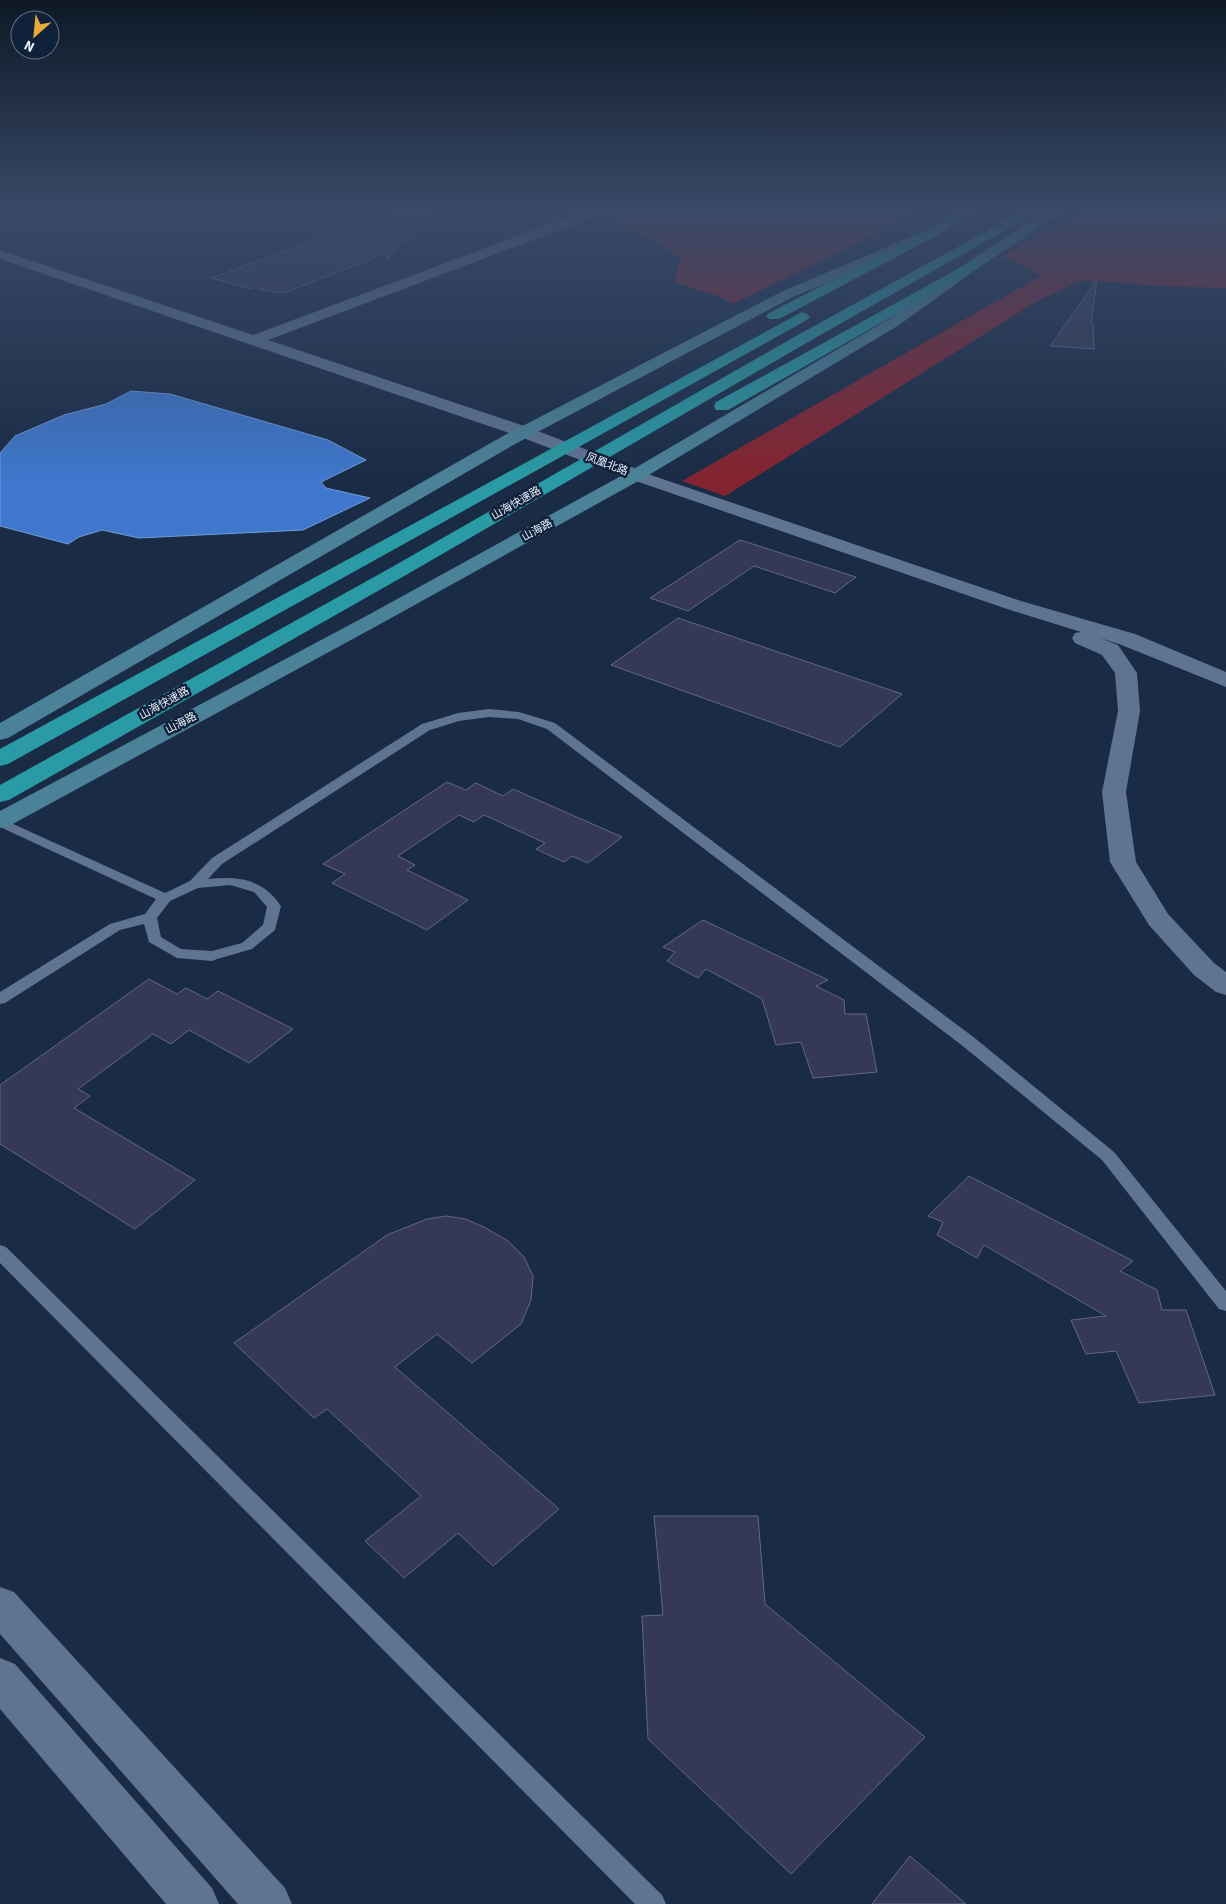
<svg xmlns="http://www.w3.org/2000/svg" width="1226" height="1904" font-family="'Source Sans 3','Noto Sans SC',sans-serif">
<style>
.green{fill:#852430}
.water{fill:#3e77cb;stroke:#729cda}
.building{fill:#353857;stroke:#626789}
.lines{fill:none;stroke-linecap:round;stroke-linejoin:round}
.service{fill:#5f7492;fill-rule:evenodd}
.minor{fill:#5f7492;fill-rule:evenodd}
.tertiary{fill:#5f7492;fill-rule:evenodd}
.secondary{fill:#4b8299;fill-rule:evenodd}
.trunk{fill:#2a9aa4;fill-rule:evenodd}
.labels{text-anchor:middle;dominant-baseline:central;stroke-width:5;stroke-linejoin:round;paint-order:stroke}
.far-street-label{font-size:11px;fill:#eaf1fc;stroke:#10213a}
</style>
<rect width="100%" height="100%" fill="#192b45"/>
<path class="green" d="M609,211H922L733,304L718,296L674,282L677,268L682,259L653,240L598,215Z
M1083,211H1226V288L1155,286L1100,281H1080L1039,300L725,496L682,481L1042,275L1002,256Z"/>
<path class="water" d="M131,391L170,394L328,440L366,460L321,482L326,488L370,498L303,530L139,538L102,530L79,537L68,544L0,526V453L15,436L64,415L106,404Z"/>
<path class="building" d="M397,211H432L387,259L389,252L284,293L262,290L256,287L251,289L211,278L372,220L394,225Z
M1097,280L1091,323H1093L1094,349L1050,346Z
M740,540L856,577L835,593L754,566L688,611L650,598Z
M678,618L902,694L840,747L611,665Z
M447,782L466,790L476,783L503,796L513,789L622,837L588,863L572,856L564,862L536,849L545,843L484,815L474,822L459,815L398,856L415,865L407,870L468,900L427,930L332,883L345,874L323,864Z
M703,920L828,980L816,986L844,1000L845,1014H866L877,1072L813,1078L801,1042L776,1045L762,999L706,969L698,978L667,961L675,952L663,947Z
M149,979L177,994L186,988L207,999L218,991L293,1029L249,1063L189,1030L171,1044L153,1034L78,1089L90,1096L74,1108L195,1180L135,1229L0,1144V1085Z
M969,1176L1133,1261L1120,1271L1157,1290L1162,1310H1186L1215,1395L1139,1403L1116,1351L1086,1354L1071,1320L1106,1316L984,1245L977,1258L937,1235L943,1222L928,1216Z
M446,1216L465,1219L484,1227L508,1241L524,1257L533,1276L531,1300L521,1324L472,1363L437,1334L395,1367L559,1509L493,1566L458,1533L404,1578L365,1541L421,1496L327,1409L314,1418L234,1343L387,1235L427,1219Z
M654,1516H758L765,1604L925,1737L791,1874L648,1739L642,1616L663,1615Z
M910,1856L966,1904H872Z"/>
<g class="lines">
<path class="service" d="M489,709L519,712L555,723L976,1039L1114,1152L1226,1291V1311L1219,1309L1102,1160L964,1047L547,729L518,719L489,717L459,721L430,730L222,864L208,879C239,876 263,879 281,906L275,930L252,949L217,959L212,961L177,958L149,942L144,924L120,930L5,1003L0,1004V992L110,924L145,914L156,899L0,827V818L165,893L190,881L212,858L422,724L458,713ZM230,885L254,892L267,907L263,925L242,943L212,951L181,949L161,937L157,918L170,901L198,888Z
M0,1245L6,1247L662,1895L666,1904H635L0,1263Z"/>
<path class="minor" d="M584,211H603L602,214L260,343H248L246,340L248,337Z
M636,470L1021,601L1135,634L1226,672V687L1119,644L1100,638L1118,645L1137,673L1140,711L1126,792L1136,862L1168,914L1214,963L1226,972V995L1216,992L1194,975L1149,925L1110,862L1102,792L1118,711L1115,673L1102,655L1075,643L1072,638L1075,633L1081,632L1007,609L630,479L627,475L630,471Z"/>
<path class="tertiary" d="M0,250L530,428L642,471L645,475L642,479L636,480L630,479L518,436L0,259Z
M0,1587L14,1592L285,1888L292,1904H238L0,1634Z
M0,1658L15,1664L212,1888L219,1904H166L0,1709Z"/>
<path class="secondary" d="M959,211H975L934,237L791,298L515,444L8,738L0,740V723L503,436L781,292L924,231Z
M1048,211H1064L981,266L899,325L642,479L384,622L9,826L0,828V811L370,614L630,471L889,319L971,260Z"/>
<path class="trunk" d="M1023,211H1039L808,342L406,575L9,800L0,802V785L392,567L796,336Z
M929,230L936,234L934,237L779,319H769L766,316L769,313Z
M974,260L979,261L981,264L979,267L728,410H716L714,406L716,402Z
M802,312L807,314L810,317L807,320L8,764L0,766V749Z"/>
</g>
<linearGradient id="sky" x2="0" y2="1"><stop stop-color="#0e1826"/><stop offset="0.44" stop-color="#384a68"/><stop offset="1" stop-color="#384a68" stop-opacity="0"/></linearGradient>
<rect width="1226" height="478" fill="url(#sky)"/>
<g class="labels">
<g class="far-street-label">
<text transform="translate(607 464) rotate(21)">凤凰北路</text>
<text transform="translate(516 503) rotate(-30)">山海快速路</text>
<text transform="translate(537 530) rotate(-29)">山海路</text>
<text transform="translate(164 703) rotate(-29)">山海快速路</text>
<text transform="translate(181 723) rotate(-28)">山海路</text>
</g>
</g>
<g transform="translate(35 35) rotate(207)"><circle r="24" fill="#10213a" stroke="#677488"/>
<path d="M0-4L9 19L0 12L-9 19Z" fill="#e9aa38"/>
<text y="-8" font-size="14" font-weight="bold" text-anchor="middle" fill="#eaf1fc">N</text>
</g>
</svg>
